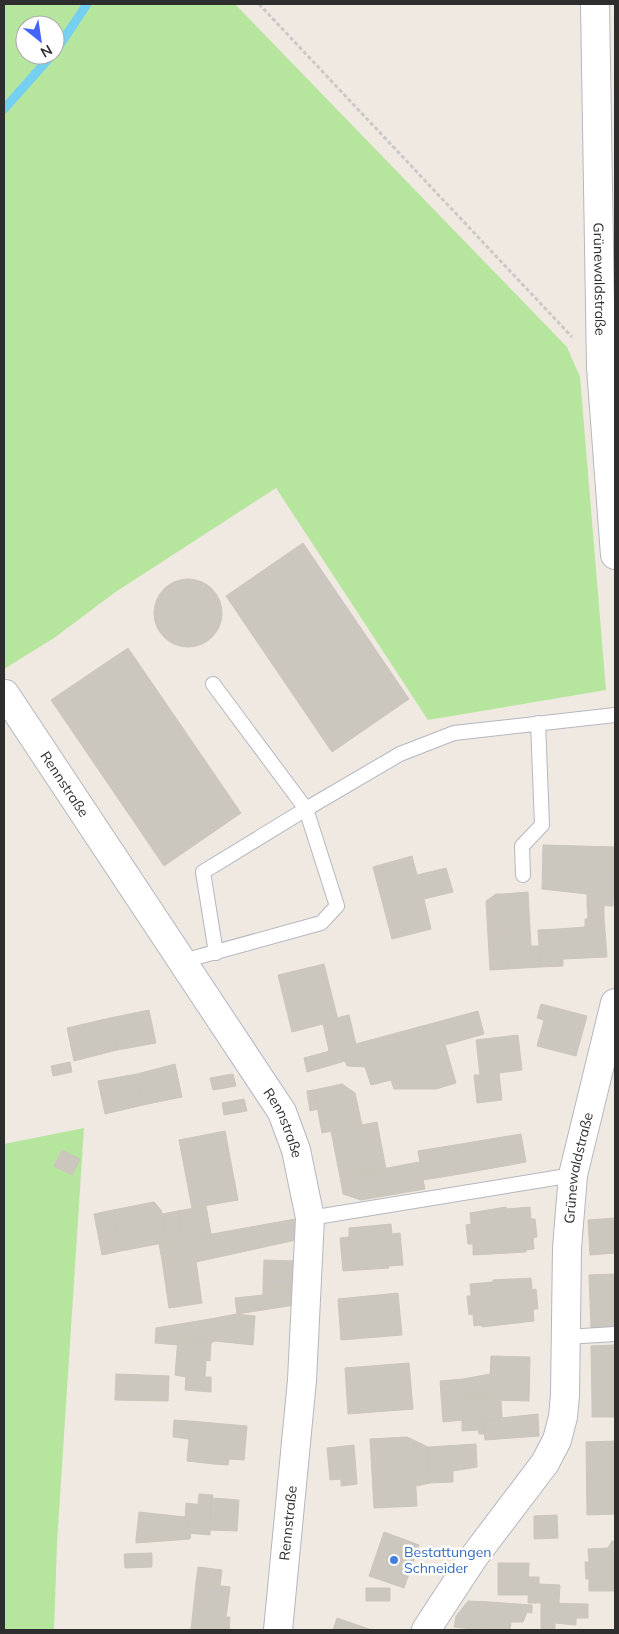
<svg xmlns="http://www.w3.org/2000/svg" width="619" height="1634" font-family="Mulish,sans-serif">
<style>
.green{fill:#b6e59e;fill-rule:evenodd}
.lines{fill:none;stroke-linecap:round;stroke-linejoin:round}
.stream{stroke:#75cff0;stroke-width:9}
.building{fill:#cbc7bf;stroke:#cbc5ba}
.service-casing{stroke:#b4b7c1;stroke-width:16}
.minor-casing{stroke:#b4b7c1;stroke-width:30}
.tertiary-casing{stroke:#b4b7c1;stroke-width:30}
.path{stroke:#c9c9c9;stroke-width:3;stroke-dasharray:4 2.5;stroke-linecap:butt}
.service{stroke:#fff;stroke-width:14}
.minor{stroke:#fff;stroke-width:28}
.tertiary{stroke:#fff;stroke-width:28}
.shop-dot{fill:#3f7fe0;stroke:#fff;stroke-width:2}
.labels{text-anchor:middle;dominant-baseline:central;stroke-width:5;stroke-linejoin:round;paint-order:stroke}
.street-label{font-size:14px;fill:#2e2e2e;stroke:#fff}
.shop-label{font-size:14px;fill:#366cbe;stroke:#fff;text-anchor:start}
</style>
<rect width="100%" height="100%" fill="#efe9e1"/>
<path class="green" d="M4,4H235L567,347L580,377L606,690L428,720L276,488L114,593L54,638L4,669ZM25,25H55V55H25Z
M84,1128L57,1543L54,1630H4V1144Z"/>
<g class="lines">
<path class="stream" d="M55,52L87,4
M4,109L52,55"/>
</g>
<path class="building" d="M303,543L409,699L332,752L226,596Z
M154 613a34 34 0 1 1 68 0a34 34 0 1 1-68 0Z
M128,648L241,813L164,866L51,700Z
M543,845L615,847L613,906L587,905V894L542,889Z
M412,856L417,875L446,868L453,892L424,899L431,929L392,939L373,867Z
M528,892L531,946H539L540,967L507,969L503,894Z
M496,894H503L507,969L490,970L486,901Z
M587,905L604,906V918L588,919Z
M604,918L607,957L563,959V966L540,967L539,946L559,945L558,929L585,927V919Z
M558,929L559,945L539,946L538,930Z
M324,964L338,1020L292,1032L278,975Z
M541,1004L587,1016L576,1056L537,1046L544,1020L537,1018Z
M149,1010L156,1043L117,1050L110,1018Z
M478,1011L484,1034L445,1045L456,1083L436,1089H394L391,1080L371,1085L365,1067L347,1066L345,1061L307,1072L304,1058Z
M349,1015L356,1044L329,1051L323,1024L338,1020L337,1018Z
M110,1018L117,1050L74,1061L67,1028Z
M518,1035L522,1070L499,1073L502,1100L477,1103L474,1075H480L476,1040Z
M70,1062L72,1072L53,1076L51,1066Z
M175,1064L182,1097L143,1105L137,1074Z
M137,1074L143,1105L105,1114L98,1081Z
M233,1074L236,1086L213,1090L210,1078Z
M342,1084L355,1093L362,1125L322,1133L314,1090Z
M314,1090L318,1109L310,1111L307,1091Z
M244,1099L247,1111L224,1115L222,1103Z
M377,1122L386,1169L340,1177L331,1131Z
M225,1131L238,1200L192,1208L179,1140Z
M521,1134L526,1162L460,1174L455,1145Z
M455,1145L460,1174L423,1180L418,1151Z
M62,1150L80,1159L72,1175L54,1166Z
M419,1162L425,1189L361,1200L343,1194L340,1177Z
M154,1202L161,1210L168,1242L121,1251L113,1210Z
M206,1206L211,1234L183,1239L178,1211Z
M506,1207L507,1209L530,1207L531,1219H535L537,1237L533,1238L534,1249L526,1250V1252L473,1255V1244H468L466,1225L471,1224L470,1213Z
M113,1210L121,1251L102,1255L94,1214Z
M178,1211L183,1239L168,1242L162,1214Z
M615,1218V1253L590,1255L588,1220Z
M295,1219L296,1240L196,1262L190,1238Z
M391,1224L392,1234L400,1233L403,1265L388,1266L389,1268L343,1271L340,1238L349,1237V1228Z
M190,1238L193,1255L162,1260L159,1244Z
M195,1254L202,1303L169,1308L162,1260Z
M264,1260L296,1261V1288L263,1287Z
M615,1274V1327L591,1328L589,1275Z
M531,1278L532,1290L536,1289L538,1309H533L534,1321L482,1327V1325L474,1326L473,1314L469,1315L467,1296H471L470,1284L493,1282V1280Z
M263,1287L296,1288L295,1305L237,1314L235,1298L263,1295Z
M398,1293L402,1335L341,1340L338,1299Z
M236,1314L255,1316L253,1345L215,1341L216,1318Z
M216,1318L215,1341L178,1338V1345L155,1343L156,1328Z
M178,1338L215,1341L211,1343L210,1361L206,1360L205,1377H211V1392L185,1390L186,1377L175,1375Z
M615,1345V1403H592L591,1346Z
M491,1356L530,1357L529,1401L489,1400Z
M409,1363L413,1409L348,1414L345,1368Z
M116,1374L169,1376L168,1401L115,1400Z
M490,1374L489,1395L465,1397L463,1379Z
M463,1379L465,1397L489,1395V1400L501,1401L502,1418L483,1420L485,1434H479L478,1430L462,1431V1420L443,1422L440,1381Z
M592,1403H615V1417H592Z
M538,1414L539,1436L485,1440L483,1420Z
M174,1420L190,1421L189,1439L173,1437Z
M190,1421L247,1426L244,1460L229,1459L228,1465L214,1464L215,1446H206L207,1440L189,1439Z
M407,1437L428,1447L430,1483L416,1486L415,1471L409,1472Z
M407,1437L409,1472L415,1471L417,1506L374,1508L370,1439Z
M189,1439L207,1440L206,1446H215L214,1464L187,1461Z
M615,1441V1514L587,1515L586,1442Z
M476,1444L477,1467L453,1471V1482L430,1483L428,1447Z
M354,1445L357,1484L341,1486V1479L330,1480L327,1448Z
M199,1494L213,1495L211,1506L198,1505Z
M211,1498L239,1500L237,1531L210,1530Z
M186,1503L211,1506L210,1535L187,1533L188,1521H185Z
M139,1512L185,1517V1521H188L186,1535L136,1539Z
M557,1515L558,1538L534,1539V1516Z
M384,1532L419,1545L404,1588L369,1576Z
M187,1533H191L190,1539L136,1543V1539L186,1535Z
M612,1541H615V1591H589V1579H586L585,1562H589L588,1549L608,1548Z
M152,1553V1567L125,1568L124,1554Z
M498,1563H529L528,1595H498Z
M198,1567L222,1570L220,1585L196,1583Z
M529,1577H539V1584L560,1585L559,1603H528Z
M196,1583L230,1587L226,1617H230L229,1630H191Z
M366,1588H390V1601H366Z
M468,1601L490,1602L483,1630L454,1627L456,1616Z
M490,1602L532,1605V1613L527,1612L523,1622H511L510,1630H483Z
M541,1603L588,1604V1618H576V1625L555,1623V1630H541Z
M337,1618L369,1629L368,1630H333Z"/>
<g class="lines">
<defs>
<path id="service" d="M213,684L306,809L400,754L454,733L615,715
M523,875L522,846L542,825L538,723
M183,961L321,923L337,906L306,809L203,872L216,953
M310,1218L573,1175
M566,1337L615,1334"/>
<g id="minor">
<path id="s1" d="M5,694L282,1112L296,1150L310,1218L302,1380L278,1630"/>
</g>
<g id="tertiary">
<path id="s2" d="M595,4L601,367L615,555"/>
<path id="s3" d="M426,1630L473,1558L545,1463L557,1440L563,1417L565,1395L567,1248L573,1175L615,1003"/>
</g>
</defs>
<use href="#service" class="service-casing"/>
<use href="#minor" class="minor-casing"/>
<use href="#tertiary" class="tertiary-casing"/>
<path class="path" d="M259,4L572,337"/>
<use href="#service" class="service"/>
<use href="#minor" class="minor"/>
<use href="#tertiary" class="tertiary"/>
</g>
<circle class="shop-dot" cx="394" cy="1560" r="5"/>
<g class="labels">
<g class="street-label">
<text stroke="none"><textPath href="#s2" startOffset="275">Grünewaldstraße</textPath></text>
<text stroke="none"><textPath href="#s1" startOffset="108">Rennstraße</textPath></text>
<text stroke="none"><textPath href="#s1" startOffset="512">Rennstraße</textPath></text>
<text stroke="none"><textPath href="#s3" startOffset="505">Grünewaldstraße</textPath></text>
<text transform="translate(288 1523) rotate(-84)">Rennstraße</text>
</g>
<g class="shop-label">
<text x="404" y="1552">Bestattungen<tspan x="404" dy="16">Schneider</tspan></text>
</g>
</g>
<rect width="619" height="1634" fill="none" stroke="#2e2e2e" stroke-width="10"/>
<g transform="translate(40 40) rotate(150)"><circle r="24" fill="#ffffff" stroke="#ababab"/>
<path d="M0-4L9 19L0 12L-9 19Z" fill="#4264fb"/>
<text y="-8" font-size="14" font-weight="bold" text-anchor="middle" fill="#2e2e2e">N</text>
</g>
</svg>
